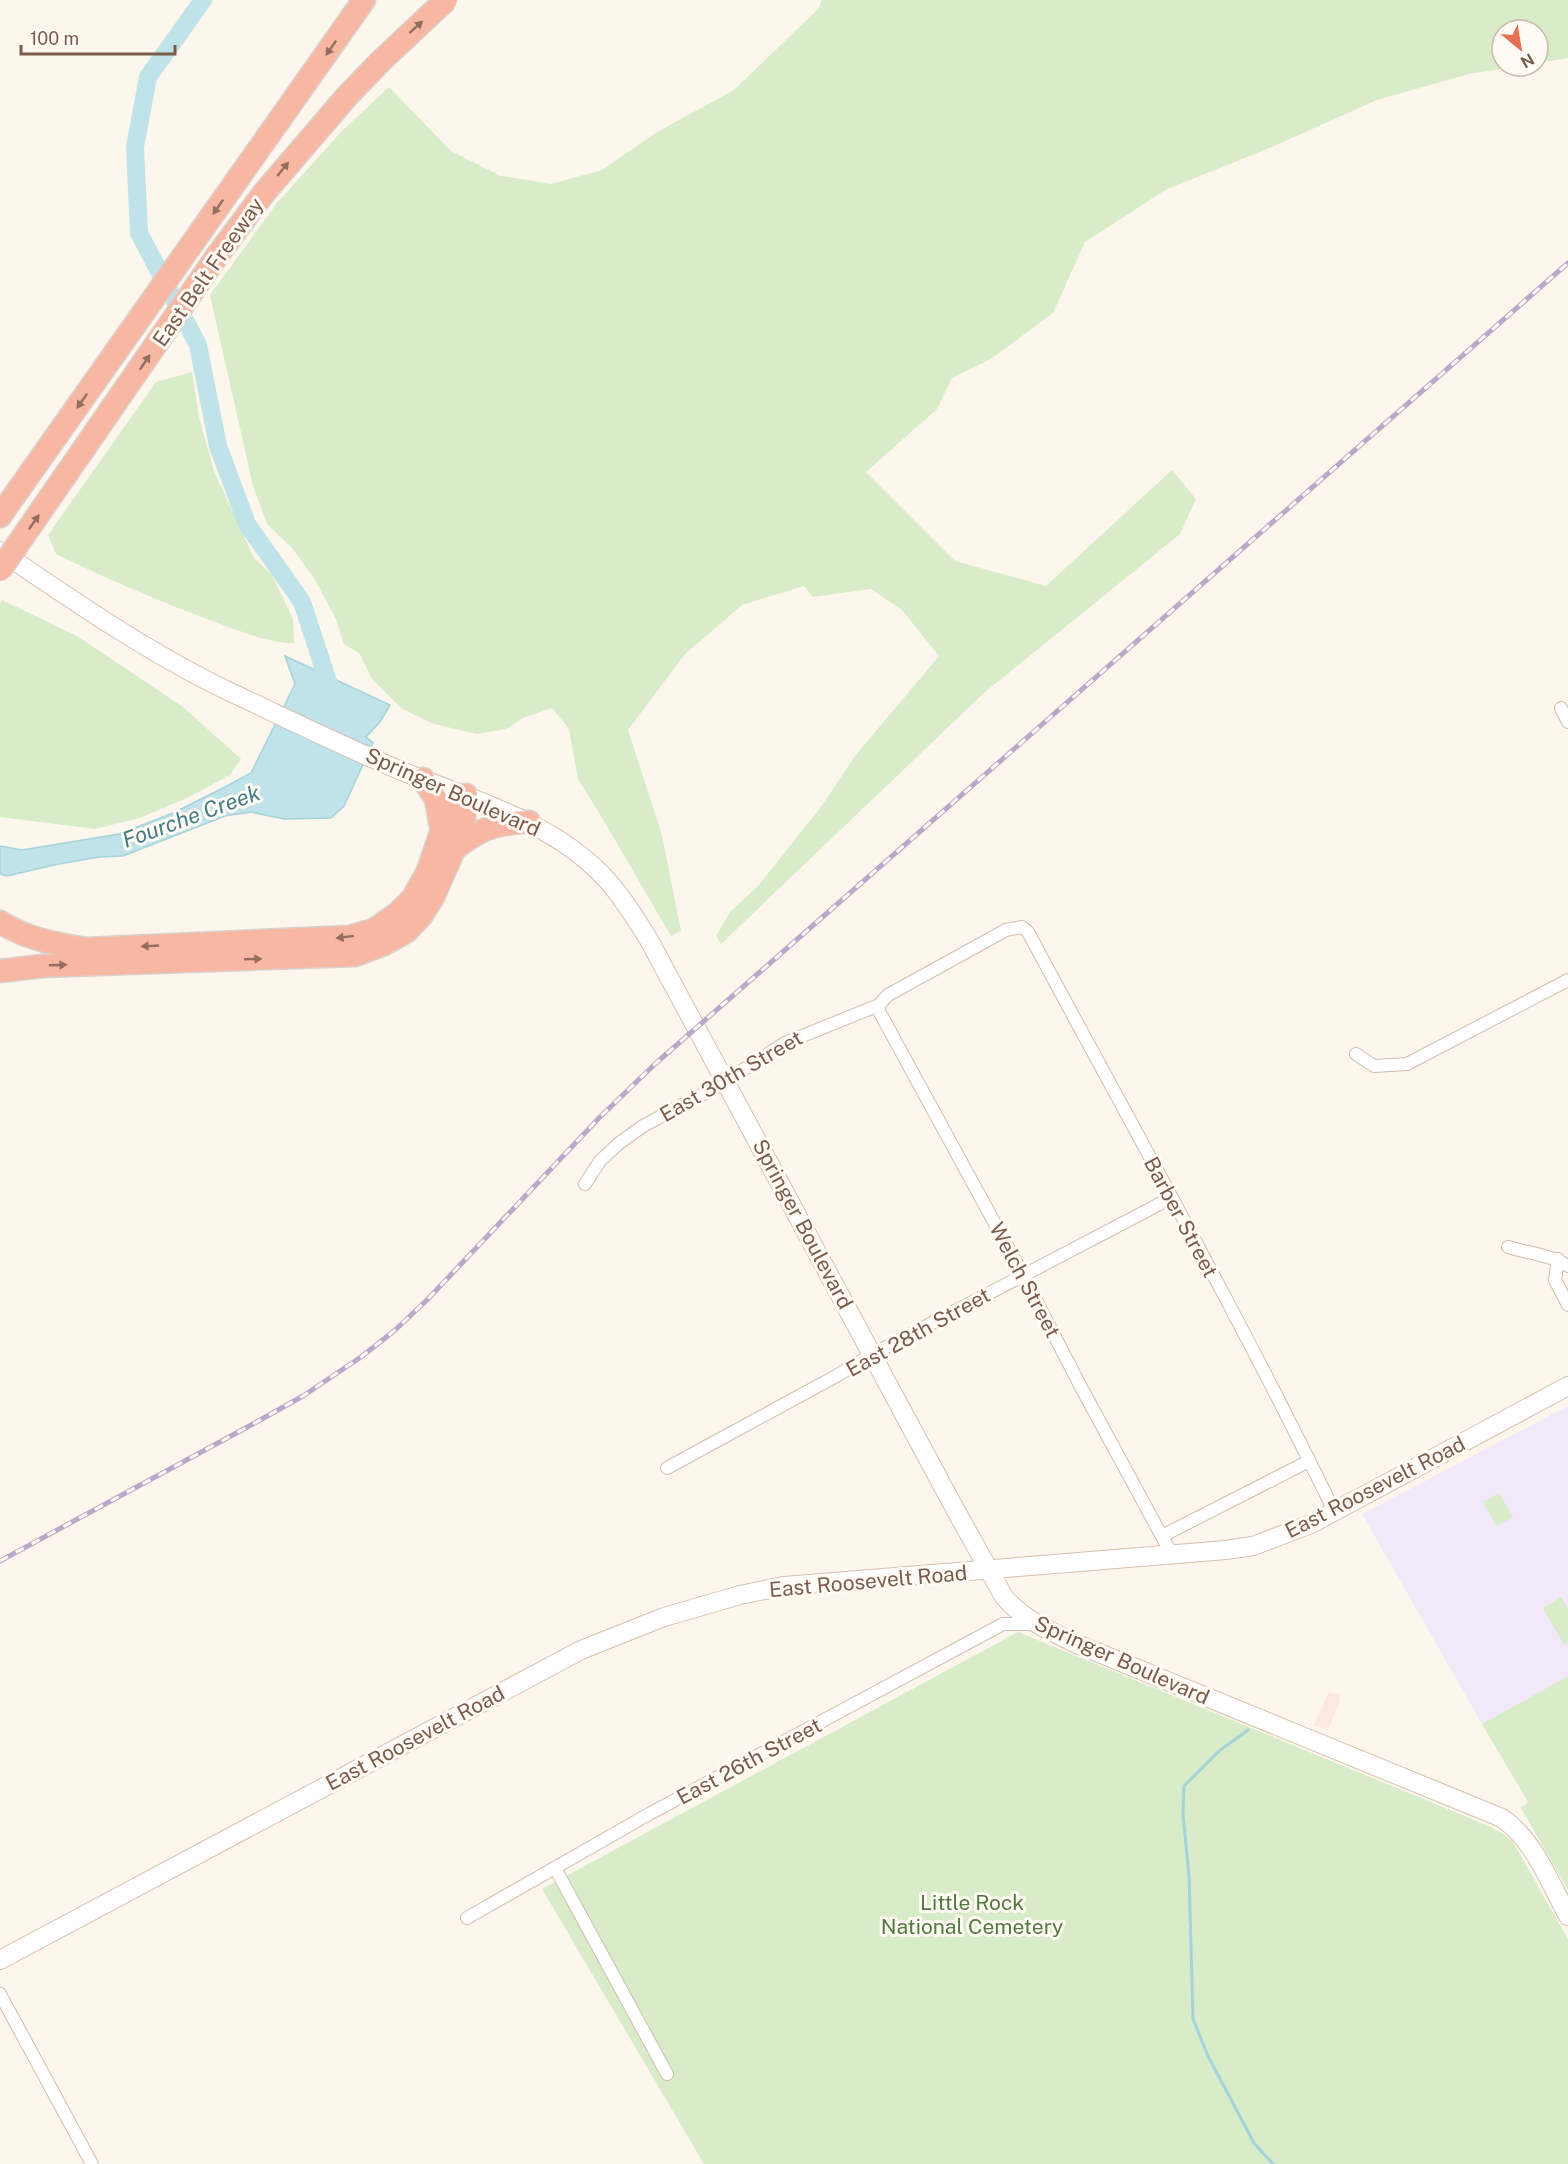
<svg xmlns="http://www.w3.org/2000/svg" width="1568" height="2164" font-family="'Public Sans',sans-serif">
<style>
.commercial{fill:#fde8e0}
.education{fill:#f3e8fa}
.green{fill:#d8ecc9}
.water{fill:#bfe3e8;stroke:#a5d3da;stroke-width:1.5}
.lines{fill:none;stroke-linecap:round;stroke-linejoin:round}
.stream{stroke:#a5d3da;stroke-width:3}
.river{stroke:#bfe3e8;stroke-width:18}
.minor-casing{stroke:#d1beb0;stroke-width:14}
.secondary-casing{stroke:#d6c0b0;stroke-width:20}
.motorway-casing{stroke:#dad1cd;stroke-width:25}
.minor{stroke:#fff;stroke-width:12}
.secondary{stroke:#fff;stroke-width:18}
.motorway{stroke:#f7b7a3;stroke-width:22}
.rail-casing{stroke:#b9a8c9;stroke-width:5}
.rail{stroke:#fffaf3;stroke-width:3;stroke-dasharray:9;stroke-linecap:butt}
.motorway-bridge-casing{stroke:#dad1cd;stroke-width:25;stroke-linecap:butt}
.motorway-bridge{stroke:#f7b7a3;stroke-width:22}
.oneway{fill:#936e5e}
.labels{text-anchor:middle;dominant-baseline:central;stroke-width:6;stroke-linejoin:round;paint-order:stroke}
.street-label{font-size:21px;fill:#7a5c4d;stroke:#fffaf3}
.park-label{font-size:21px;fill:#537a41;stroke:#fffaf3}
.water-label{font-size:22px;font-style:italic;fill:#437c86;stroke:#fffaf3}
</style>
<rect width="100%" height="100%" fill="#fdf6ec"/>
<path class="commercial" d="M1329,1692L1339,1695L1340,1700L1328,1730L1314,1725Z"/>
<path class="education" d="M1568,1406V1676L1482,1724L1362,1514Z"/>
<path class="green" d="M822,0H1568V58L1538,63V30H1502V66H1522L1469,74L1377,100L1267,149L1167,189L1085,242L1053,313L991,359L952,378L937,409L866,472L955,561L1046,586L1172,470L1196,499L1180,534L985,692L721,944L716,936L730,912L758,886L821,807L855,756L939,656L902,610L871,589L813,597L804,586L742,605L685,654L628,730L662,835L681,931L671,936L601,816L578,779L569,729L552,708L523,718L506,729L477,734L434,724L402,709L371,678L360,654L344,644L336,619L314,578L292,548L267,524L253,486L210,295L277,203L341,132L389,87L451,151L501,176L551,184L602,170L657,132L734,90L818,9Z
M192,372L199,417L214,471L254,558L272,575L293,619L294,643C269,643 242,632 218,623C163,603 109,580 56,554L48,535L156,382Z
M2,600L77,636L183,707L241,759L230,775L189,797L140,818L95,829L0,817V603Z
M1499,1493L1513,1517L1497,1526L1483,1502Z
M1561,1597L1568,1608V1643L1564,1645L1543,1608Z
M1018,1632L1489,1826L1505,1835L1513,1842L1568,1939V2164H704L542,1889Z
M1568,1676V1890L1521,1808L1528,1802L1482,1724Z"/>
<path class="water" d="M285,656L390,705L380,722L366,737L373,743L344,806L331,818L284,819L251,812L225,816L123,856L99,857L54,865L7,876L0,874V846L22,850L119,834L173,813L227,786L251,773L295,684Z"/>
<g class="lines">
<path class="stream" d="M1248,1730L1219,1751L1184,1786L1183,1814L1189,1875L1193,2019L1208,2056L1254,2143L1273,2164"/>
<path class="river" d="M203,0L148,77L135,147L139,233L198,345L218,446L247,524L302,602L332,694L330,697"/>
<defs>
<path id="minor" d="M1561,708L1568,722
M879,1005V1011L1023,1275L1082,1389L1172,1555
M1356,1054L1374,1066L1407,1064L1568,980
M585,1184L600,1161L618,1144L643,1126L718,1086L785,1043L879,1005L888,995L1006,930L1022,927L1028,932C1131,1124 1239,1315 1334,1511
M1508,1247C1528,1253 1551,1255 1568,1266
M1558,1259L1555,1280L1568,1305
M667,1468L838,1375L873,1354L1171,1198
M1162,1536L1309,1461
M555,1868L667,2074
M467,1918L649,1814L1003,1624H1033
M0,1994L92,2164"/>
<path id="secondary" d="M0,551C74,601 147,652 228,691C288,719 348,749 409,774C479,802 555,823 607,880C623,898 636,919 649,940L955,1509L1004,1597C1024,1620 1050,1631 1077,1644L1502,1818C1534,1840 1550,1883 1568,1916
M0,1960L581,1650L664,1617L740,1595L784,1586L1226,1550L1253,1546L1311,1524L1568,1386"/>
<path id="motorway" d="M0,516L364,0
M423,779L436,799L442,832
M454,849C482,828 494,823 529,822
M0,922C27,939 55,944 86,949L349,937L374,930L397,914L413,898L428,871L445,821L466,795
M0,971L42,966L355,955L384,944L407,931L421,916L433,897L463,829L466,795"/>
</defs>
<use href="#minor" class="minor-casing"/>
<use href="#secondary" class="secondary-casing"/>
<use href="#motorway" class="motorway-casing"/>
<use href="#minor" class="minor"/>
<use href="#secondary" class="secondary"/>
<use href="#motorway" class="motorway"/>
<defs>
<path id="rail" d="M0,1561L253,1424L303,1396L361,1357L394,1331L427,1300L599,1118L655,1064L1568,263"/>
</defs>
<use href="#rail" class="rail-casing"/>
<use href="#rail" class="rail"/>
<defs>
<path id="motorway-bridge" d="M0,570L217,256L264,193L348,95L382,60L446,0"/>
</defs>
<use href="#motorway-bridge" class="motorway-bridge-casing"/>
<use href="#motorway-bridge" class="motorway-bridge"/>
</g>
<defs><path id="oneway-solid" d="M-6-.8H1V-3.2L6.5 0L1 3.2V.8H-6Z" transform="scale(1.5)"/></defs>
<g class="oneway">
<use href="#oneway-solid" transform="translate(416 27) rotate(-42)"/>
<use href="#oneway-solid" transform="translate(331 48) rotate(125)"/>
<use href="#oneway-solid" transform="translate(283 169) rotate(-51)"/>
<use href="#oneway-solid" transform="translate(218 207) rotate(125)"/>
<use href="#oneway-solid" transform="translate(145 362) rotate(-56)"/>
<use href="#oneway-solid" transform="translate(82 401) rotate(125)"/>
<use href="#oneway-solid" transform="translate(34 522) rotate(-55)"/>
<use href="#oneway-solid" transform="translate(345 937) rotate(173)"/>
<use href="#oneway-solid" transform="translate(150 946) rotate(177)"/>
<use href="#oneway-solid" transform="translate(253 959) rotate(-2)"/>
<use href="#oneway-solid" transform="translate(58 965) rotate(-2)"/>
</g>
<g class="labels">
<g class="street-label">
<text transform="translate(208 272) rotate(-55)">East Belt Freeway</text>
<text transform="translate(453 792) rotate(24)">Springer Boulevard</text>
<text transform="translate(731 1076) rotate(-30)">East 30th Street</text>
<text transform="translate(1181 1217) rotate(62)">Barber Street</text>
<text transform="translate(803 1224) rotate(62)">Springer Boulevard</text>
<text transform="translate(1025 1280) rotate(62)">Welch Street</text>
<text transform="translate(918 1332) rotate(-29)">East 28th Street</text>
<text transform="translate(1375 1487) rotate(-27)">East Roosevelt Road</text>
<text transform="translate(868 1581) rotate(-5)">East Roosevelt Road</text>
<text transform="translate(1122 1660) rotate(24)">Springer Boulevard</text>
<text transform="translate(415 1738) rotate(-28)">East Roosevelt Road</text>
<text transform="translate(749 1761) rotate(-28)">East 26th Street</text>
</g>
<g class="park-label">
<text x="972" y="1902">Little Rock<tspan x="972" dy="24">National Cemetery</tspan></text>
</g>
<g class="water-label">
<text transform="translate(191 816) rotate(-20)">Fourche Creek</text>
</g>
</g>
<g transform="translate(1520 48) rotate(150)"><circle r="28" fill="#fffaf3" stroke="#cabbb1" stroke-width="1.5"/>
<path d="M0-4.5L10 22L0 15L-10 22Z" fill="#e76f51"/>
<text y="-9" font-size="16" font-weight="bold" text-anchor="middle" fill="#7a5c4d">N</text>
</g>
<path d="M21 45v9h154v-9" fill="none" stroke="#7a5c4d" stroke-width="3"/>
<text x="30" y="45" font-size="18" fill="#7a5c4d" stroke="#fffaf3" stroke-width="4.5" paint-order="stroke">100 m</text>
</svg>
